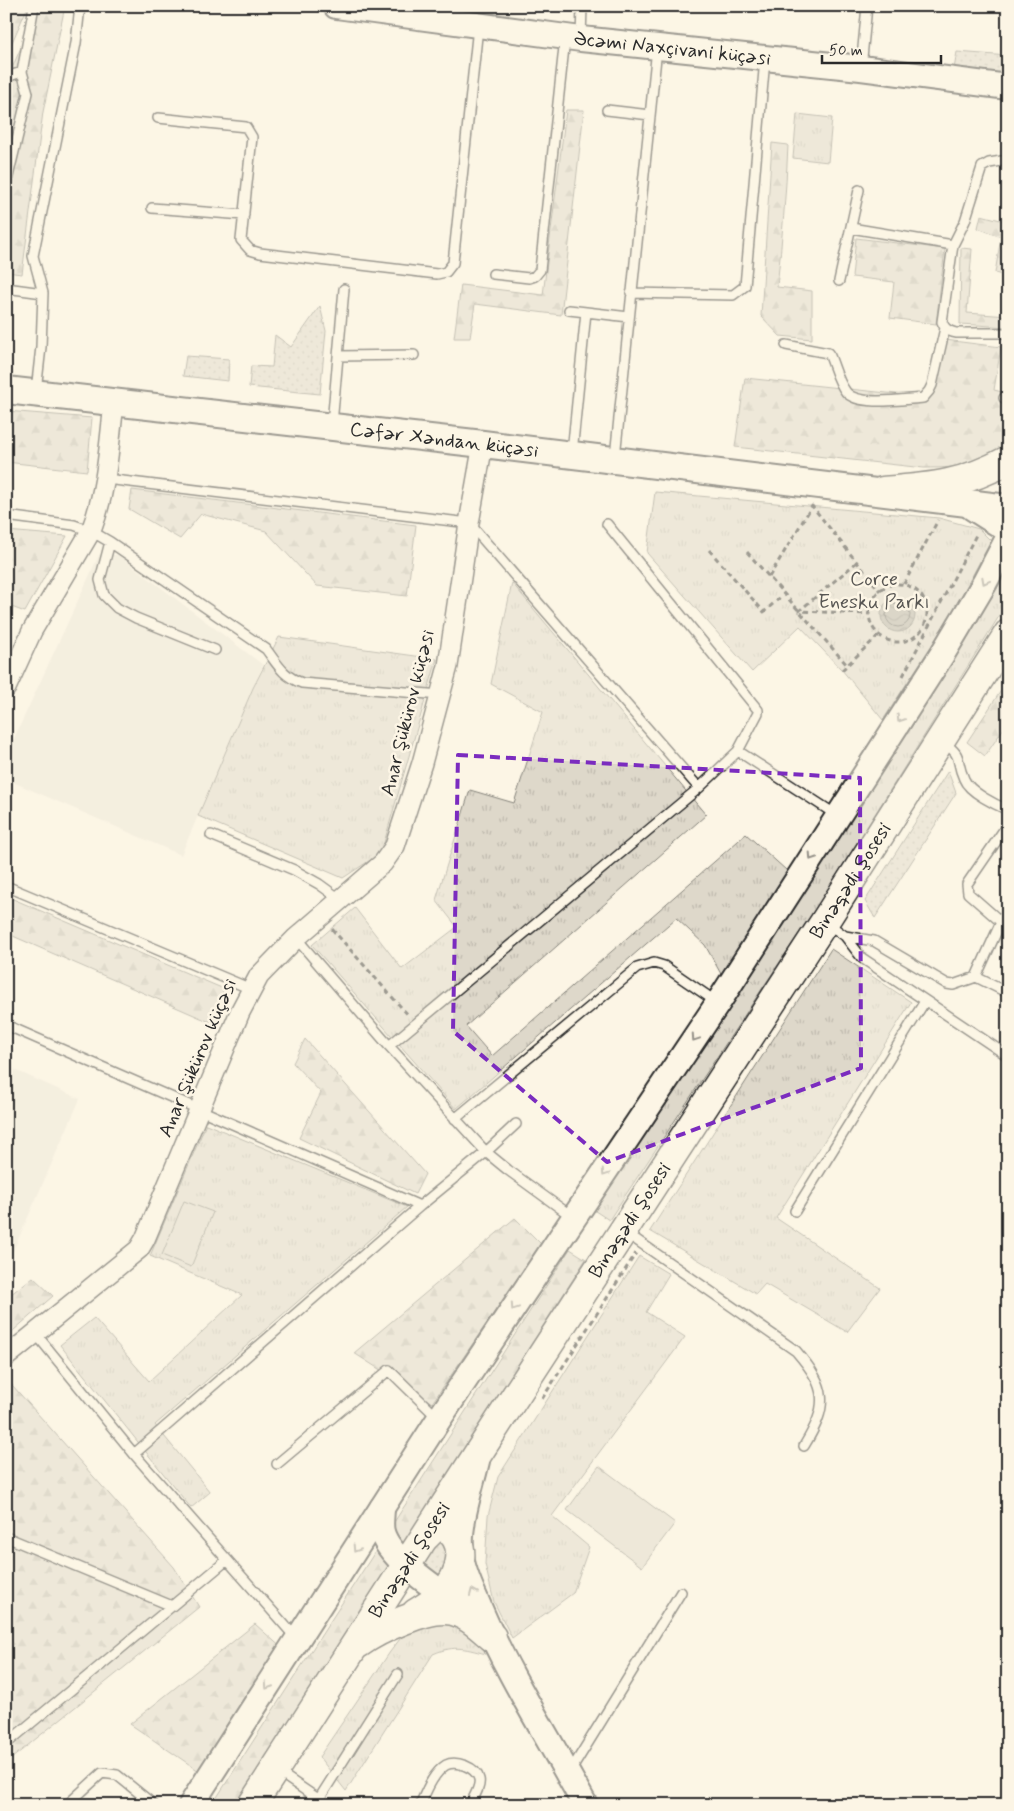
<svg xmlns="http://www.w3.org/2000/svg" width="1014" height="1811" font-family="Mynerve,sans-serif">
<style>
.built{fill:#ece6d7}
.grass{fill:url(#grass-dots);stroke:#84827a}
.forest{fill:url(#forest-firs);stroke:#84827a}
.park{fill:url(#park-tufts);stroke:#84827a}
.garden{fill:#ded8ca;stroke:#84827a}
.water{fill:url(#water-waves);stroke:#7d7b74}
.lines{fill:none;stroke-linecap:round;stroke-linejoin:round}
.shore{stroke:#62605c;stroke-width:1}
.service-casing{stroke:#2b2b2b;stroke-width:12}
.minor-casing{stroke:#2b2b2b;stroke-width:22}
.tertiary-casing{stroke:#2b2b2b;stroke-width:28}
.secondary-casing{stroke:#2b2b2b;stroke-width:30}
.primary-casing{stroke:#2b2b2b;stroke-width:31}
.path{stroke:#2b2b2b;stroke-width:3;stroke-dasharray:5 4;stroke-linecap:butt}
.service{stroke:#fcf5e5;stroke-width:9}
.minor{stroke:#fcf5e5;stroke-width:19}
.tertiary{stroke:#fcf5e5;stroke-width:24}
.secondary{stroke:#fcf5e5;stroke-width:26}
.primary{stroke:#fcf5e5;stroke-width:28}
.oneway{stroke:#949088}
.marked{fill:none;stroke:#7b2cbf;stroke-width:4;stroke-dasharray:10 6;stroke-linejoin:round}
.labels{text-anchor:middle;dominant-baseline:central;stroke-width:5;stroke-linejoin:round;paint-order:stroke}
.street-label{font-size:20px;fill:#2b2b2b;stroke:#fcf5e5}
.park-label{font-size:20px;fill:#585653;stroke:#fcf5e5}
</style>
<defs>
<pattern id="grass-dots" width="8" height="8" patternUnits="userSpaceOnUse" patternTransform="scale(1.25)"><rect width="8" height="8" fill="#ded8ca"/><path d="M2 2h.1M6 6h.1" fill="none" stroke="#bfbaae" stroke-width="1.8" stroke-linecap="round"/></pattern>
<pattern id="forest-firs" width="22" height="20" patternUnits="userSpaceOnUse" patternTransform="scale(1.25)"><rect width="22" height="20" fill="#ded8ca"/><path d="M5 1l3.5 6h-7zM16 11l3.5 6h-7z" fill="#bfbaae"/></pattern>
<pattern id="park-tufts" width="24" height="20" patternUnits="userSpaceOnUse" patternTransform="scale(1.25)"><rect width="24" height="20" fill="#ded8ca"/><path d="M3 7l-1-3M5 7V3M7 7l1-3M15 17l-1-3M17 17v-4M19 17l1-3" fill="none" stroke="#bfbaae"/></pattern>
<pattern id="water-waves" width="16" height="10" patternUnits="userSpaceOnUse" patternTransform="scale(1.25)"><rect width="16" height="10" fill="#b4b0a5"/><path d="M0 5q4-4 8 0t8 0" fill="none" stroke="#938f87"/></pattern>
</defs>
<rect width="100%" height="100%" fill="#fcf5e5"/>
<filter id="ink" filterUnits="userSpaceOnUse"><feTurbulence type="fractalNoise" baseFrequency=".02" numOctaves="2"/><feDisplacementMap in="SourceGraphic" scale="10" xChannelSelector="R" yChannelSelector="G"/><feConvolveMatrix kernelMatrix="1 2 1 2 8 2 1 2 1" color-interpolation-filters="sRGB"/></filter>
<g filter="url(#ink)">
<path class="built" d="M99,555H118L263,665L181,855L6,779V756Z
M6,1066L80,1099L6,1267Z"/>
<path class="grass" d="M957,52L1008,56V75L954,69Z
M320,306L326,331L320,394L249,387L251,366L272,367L275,335L291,347Z
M186,356L229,359L228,381L183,376Z
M948,771L956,793L875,918L865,901Z
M445,1542L452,1546L444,1572L437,1577L424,1571L423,1564C429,1554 432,1543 445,1542Z"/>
<path class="forest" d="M6,6H28L6,56Z
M39,6H65L43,112L22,274L6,272V82Z
M566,110H584L561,315L475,304L470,338H454L461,285L543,295Z
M772,143L788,145C786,193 782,240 777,287L812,291V339L780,336L761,316Z
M981,215L1008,222V260L1002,275L995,273L1001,237L978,228Z
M856,238L945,249L936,324L890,318L894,282L852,277Z
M961,248L972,249L967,313L1008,316V327L960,324Z
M937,339L1001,347L994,390L1002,392L1008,383V450C977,466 958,468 924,468L735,447L745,378L925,397Z
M6,411L92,418L87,471L6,462Z
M132,490L416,525L407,596L317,586L266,531L201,514L180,539L129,509Z
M6,531L67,536L25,612L6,605Z
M1008,680V722L985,756L967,742Z
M6,896L224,989L210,1022L6,933Z
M305,1039L425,1174L415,1194L299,1138L321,1093L293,1063Z
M515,1218L541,1244L432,1403L354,1353Z
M570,1249L586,1259L235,1805H212Z
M33,1277L53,1296L6,1337V1298Z
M6,1383L12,1385L174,1567L199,1607L6,1763V1661L13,1644L6,1628Z
M255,1624L284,1650L199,1771L130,1724Z"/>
<path class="park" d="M797,114L832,118L828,162L793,158Z
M655,492L939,518L979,529L991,541L950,617L883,720L842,670L800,626L752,672L647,553Z
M1008,571V602L823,897L609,1220L592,1209L732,994L705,945L676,918L456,1109L312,945L355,908L402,969L457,927L436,900L470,790L514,803L543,712L491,684L512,583L706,815L466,1026L492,1056L746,834L806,888Z
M279,637L437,659L381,853L343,878L198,816L253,688Z
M831,949L911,1002L776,1218L880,1288L847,1332L765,1284L756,1294L650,1231Z
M206,1124L407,1207L155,1425L210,1492L191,1508L60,1345L94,1318L149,1381L242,1295L150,1256Z
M639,1256L669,1274L646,1312L685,1337L552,1516L589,1547L573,1593L512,1638L494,1602L485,1564L488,1516L498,1477Z
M446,1623L471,1631L490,1655C466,1649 456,1644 433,1654L346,1791L319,1757L390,1652L403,1635L426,1625Z"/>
<path class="garden" d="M184,1201L213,1212L191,1267L162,1255Z
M599,1466L675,1523L642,1567L567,1510Z"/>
<path class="water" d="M881 615a17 17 0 1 1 34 0a17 17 0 1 1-34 0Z"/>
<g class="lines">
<path class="shore" d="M886 615a12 12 0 1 1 24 0a12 12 0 1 1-24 0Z"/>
<defs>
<path id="service" d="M581,38L582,6
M861,68L867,6
M6,77L22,72
M607,110L650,115
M158,118L246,127L252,137L241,240L250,250L260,253L437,274L446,272L453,263L478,27
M6,185L28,93L22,72L34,6
M152,208L244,215
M851,228L953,245L965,221L982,167L989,163L1008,160
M953,245L942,322C945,329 948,331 956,333H1008
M493,274L529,278L535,276L540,270L565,38
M839,281L859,190
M6,288L43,293
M631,293L733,295L745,286L765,59
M569,310L629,317
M786,345L828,353L830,356C835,368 838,382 846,392C858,407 905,399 923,398L929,391L932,385L945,328
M338,356L414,355
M36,391L41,347L43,293L33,256L76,43L80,6
M1004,398L1008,393
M332,424L344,289
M572,453L586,312
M615,457L657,48
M106,479L469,523L699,788
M6,516L74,525L91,531L110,542L266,649C278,665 283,676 302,683L440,695
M110,542L100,580L104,595L117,608L136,618L215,650
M942,741C965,758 954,757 964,779C969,792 996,805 1008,810
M738,751L838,816
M1008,824L967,884L968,893L1001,922L1008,911
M211,835L294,870L319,884L341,900
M6,886L251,989
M827,923L845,936L862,958L1008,1056
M845,936L874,941L947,984L953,985L976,977L1008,993
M296,938L389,1046L486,1152L508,1170L574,1218
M976,977L1001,922
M6,1025L420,1206
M389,1046L699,788L738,751L758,713V710L607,524
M455,1119L637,968L654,963L664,966L718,1003
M795,1211L925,1001
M625,1232L796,1351C828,1388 829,1405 804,1446
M36,1334L134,1454L296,1638
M134,1454L420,1206L486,1152L516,1124
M277,1464L389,1370L439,1419
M6,1537L172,1606L227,1560
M6,1744L172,1606
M277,1771L327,1805
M570,1772L681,1592
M319,1799L398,1674
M67,1805L102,1773L117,1775L154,1805
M420,1805C426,1792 433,1773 446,1765C456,1760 476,1767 479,1779C481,1787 473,1798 470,1805"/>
<path id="minor" d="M6,688L32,631L91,531C107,489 109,446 114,403
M6,1357L139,1249L145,1239L240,1012L259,976L296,938L383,863L395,846L422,763L448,666L469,523L483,444"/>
<g id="tertiary">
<path id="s1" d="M336,6L581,39L861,68L1008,87"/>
<path d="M477,1461C470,1491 458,1524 461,1555C463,1574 473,1592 480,1609C509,1677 550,1740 585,1805"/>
<path d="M382,1508C382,1515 380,1524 382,1532C389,1559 436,1588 458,1605"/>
<path d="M191,1805L439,1419L718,1003L943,653L984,584L1008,538"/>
</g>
<g id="secondary">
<path id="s2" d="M6,390L483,444L1008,508"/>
<path d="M973,507L1008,529"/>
</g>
<g id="primary">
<path d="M883,491C933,487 962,485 1008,460"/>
<path d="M416,1613C425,1607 434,1602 442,1595C461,1576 471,1541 443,1526L434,1528L426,1536"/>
<path d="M358,1644C377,1630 430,1605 453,1611C468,1615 480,1627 492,1637"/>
<path id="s3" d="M252,1805L479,1452L825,921L1008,634"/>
</g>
</defs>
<use href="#service" class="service-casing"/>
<use href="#minor" class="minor-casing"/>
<use href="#tertiary" class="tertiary-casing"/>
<use href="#secondary" class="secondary-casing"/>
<use href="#primary" class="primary-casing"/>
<path class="path" d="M709,550L764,612L784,594
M747,552L847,665
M857,562L799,611L870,614
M769,577L812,506L880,591
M904,584L938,520
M869 613a29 29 0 1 1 58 0a29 29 0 1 1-58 0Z
M842,670L879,635
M903,676L977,533
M332,929L409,1016
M542,1399L636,1253"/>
<use href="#service" class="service"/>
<use href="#minor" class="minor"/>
<use href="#tertiary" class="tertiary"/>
<use href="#secondary" class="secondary"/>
<use href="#primary" class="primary"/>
</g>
<defs><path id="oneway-chevron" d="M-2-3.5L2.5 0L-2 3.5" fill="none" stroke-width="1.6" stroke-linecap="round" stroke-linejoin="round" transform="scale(1.25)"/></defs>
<g class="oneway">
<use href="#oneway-chevron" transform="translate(985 581) rotate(118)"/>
<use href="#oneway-chevron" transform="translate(900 719) rotate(123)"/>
<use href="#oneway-chevron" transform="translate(812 857) rotate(123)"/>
<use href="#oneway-chevron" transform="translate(695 1038) rotate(124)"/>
<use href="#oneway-chevron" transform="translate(605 1173) rotate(124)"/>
<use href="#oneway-chevron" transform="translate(514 1307) rotate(124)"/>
<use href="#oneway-chevron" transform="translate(356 1549) rotate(123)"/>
<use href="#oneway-chevron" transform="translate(473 1592) rotate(-113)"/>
<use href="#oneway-chevron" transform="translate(268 1686) rotate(123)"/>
</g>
</g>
<path d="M0 0H1014V1811H0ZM458,755L860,778L861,1068L607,1162L453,1031Z" fill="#fcf5e5" fill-opacity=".55" fill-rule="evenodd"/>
<path class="marked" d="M458,755L860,778L861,1068L607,1162L453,1031Z"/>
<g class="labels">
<g class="street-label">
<text stroke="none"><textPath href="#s1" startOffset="339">Əcəmi Naxçivani küçəsi</textPath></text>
<text stroke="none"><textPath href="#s2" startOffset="441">Cəfər Xəndan küçəsi</textPath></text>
<text transform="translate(408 713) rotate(-76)">Anar Şükürov küçəsi</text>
<text stroke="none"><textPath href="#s3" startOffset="1101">Binəqədi şosesi</textPath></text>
<text transform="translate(198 1058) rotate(-67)">Anar Şükürov küçəsi</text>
<text stroke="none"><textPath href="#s3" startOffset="696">Binəqədi şosesi</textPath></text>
<text stroke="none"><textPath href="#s3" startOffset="291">Binəqədi şosesi</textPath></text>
</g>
<g class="park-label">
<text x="874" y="579">Corce<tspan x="874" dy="23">Enesku Parkı</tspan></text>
</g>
</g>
<rect width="1014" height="1811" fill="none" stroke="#fcf5e5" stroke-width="25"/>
<rect x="12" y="12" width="989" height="1786" fill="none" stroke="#2b2b2b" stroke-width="2" filter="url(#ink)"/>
<path d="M822 55v8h119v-8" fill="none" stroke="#2b2b2b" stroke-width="2.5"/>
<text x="829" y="55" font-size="15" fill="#2b2b2b" stroke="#fcf5e5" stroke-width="4" paint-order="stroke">50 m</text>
</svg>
